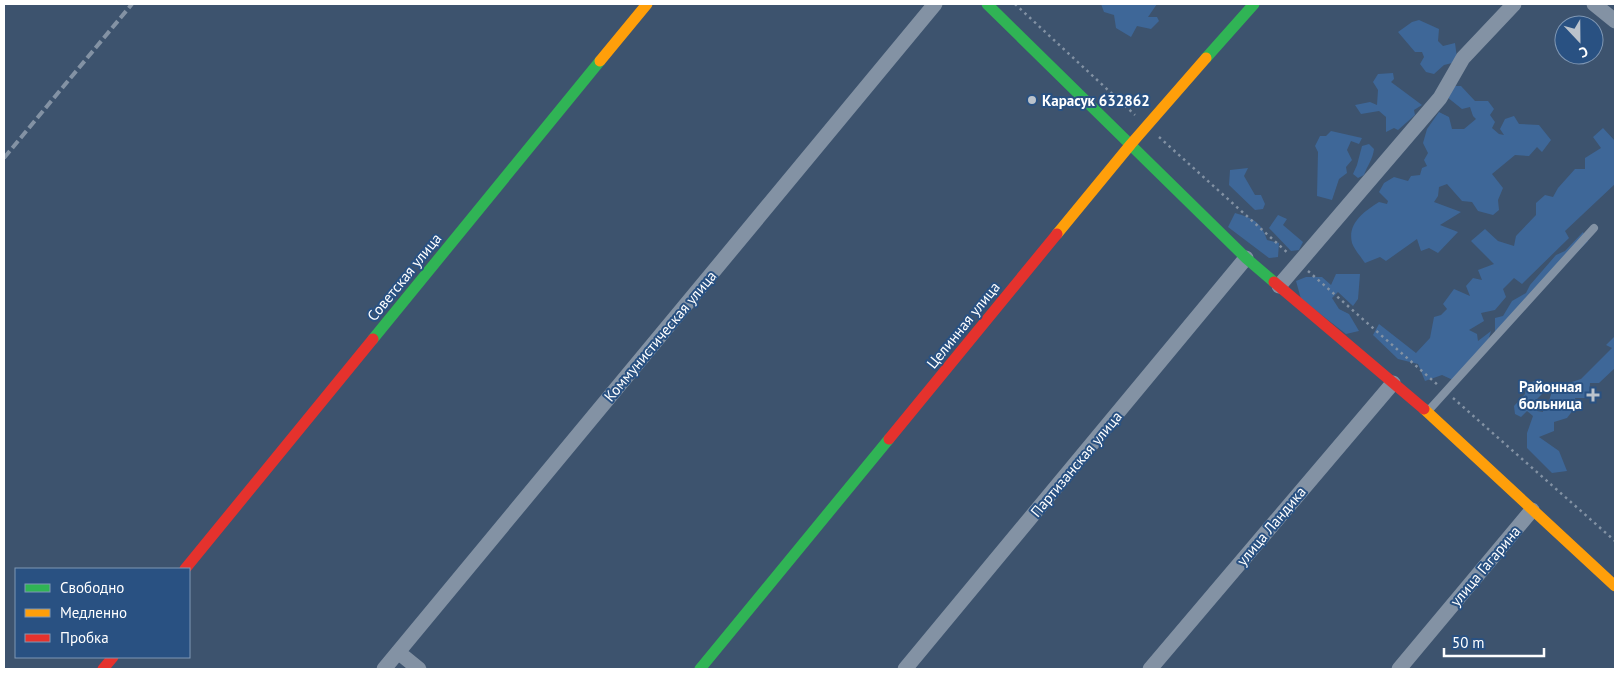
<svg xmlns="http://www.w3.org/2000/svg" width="1619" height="673" font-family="'PT Sans',sans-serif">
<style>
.green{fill:#3e6798}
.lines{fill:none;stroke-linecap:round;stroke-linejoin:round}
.path{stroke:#8392a4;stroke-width:2.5;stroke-dasharray:2.5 4;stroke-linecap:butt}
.lane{stroke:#8392a4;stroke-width:8}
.street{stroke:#8392a4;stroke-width:15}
.fast{stroke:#30b455;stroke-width:11}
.slow{stroke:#ff9f0a;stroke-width:11}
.jam{stroke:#e5322d;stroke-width:11}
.rail{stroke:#8392a4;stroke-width:4;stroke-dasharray:9 4;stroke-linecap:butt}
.poi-dot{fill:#bbc3cc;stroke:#295182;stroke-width:2}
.labels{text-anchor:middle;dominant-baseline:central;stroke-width:4;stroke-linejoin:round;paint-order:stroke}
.poi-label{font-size:15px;font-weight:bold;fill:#fff;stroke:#295182;text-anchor:start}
.street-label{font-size:15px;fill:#fff;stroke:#295182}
</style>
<rect width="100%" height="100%" fill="#3d536e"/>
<path class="green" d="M1101,4H1157L1148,17H1157L1159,21L1151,29L1137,26L1131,37L1116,28L1114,15L1104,12Z
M1419,20L1439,29L1438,41L1443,46L1455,43L1457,58L1452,63L1444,65L1434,74L1426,72L1420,64L1424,57L1422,52H1415L1398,32L1412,22Z
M1393,73L1394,79L1391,82L1422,105L1414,110L1415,115L1398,130L1394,128L1386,132V117L1379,111L1361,114L1355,105L1370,102L1377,105L1378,90L1373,82L1378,74Z
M1452,86H1461L1475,101H1488L1494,109L1490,115L1495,122L1492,128L1499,134L1504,135L1500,129L1505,119L1514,116L1519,124L1539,125L1551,140L1542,152L1537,147L1529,156L1515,155L1492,174L1503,188L1498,200L1499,210L1493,215L1478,211L1472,202L1462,201L1447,184L1439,187L1438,196L1434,202L1461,212L1440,225L1458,232L1438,253L1429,248L1421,251L1417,239L1386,261L1380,257L1365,263C1361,257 1354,249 1352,243C1347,223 1365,211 1379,202L1387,204L1388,201L1379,192L1384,183L1394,177L1408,181L1411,176L1420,175L1422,168L1427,166L1424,160L1428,153L1423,143L1427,129L1439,112L1449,117L1452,129H1464L1476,119L1473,116L1470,107L1462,109L1447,97Z
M1603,128L1615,141V184L1565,231L1569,238L1522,284L1514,278L1503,289L1506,297L1495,310L1481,313L1484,321L1469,330L1477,334L1478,341L1491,331L1486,348L1453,380L1442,375L1425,381L1418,364L1398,359L1373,335L1379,324L1416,353L1430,338L1434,317L1441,315L1447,309L1443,304L1454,289L1470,296L1466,286L1473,278L1482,280L1478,270L1494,264L1471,241L1485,229L1498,241L1514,246L1516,236L1536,215V203L1545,195L1553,197L1558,188L1575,169H1585V158L1601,148L1593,137Z
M1331,131L1362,138L1359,144L1351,141L1347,150L1352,160L1346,167L1347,173L1339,179L1332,200L1317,196L1318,152L1315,146L1320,136H1326Z
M1369,144L1374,149C1373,159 1367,166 1364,175L1358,178L1353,174L1357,165L1362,146Z
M1248,168L1244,176L1255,195H1261L1265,204L1263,209L1255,210L1229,185L1230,170Z
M1235,213C1252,218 1261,221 1267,240L1279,243L1278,257L1269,258L1228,227Z
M1278,215L1287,219L1283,225L1303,242L1299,250L1291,251L1269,228Z
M1583,232L1588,241L1495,336V318L1503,316L1512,301L1526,293L1530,285L1556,255L1565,251Z
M1336,274H1360L1358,299L1353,306L1338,292L1332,298L1339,309L1349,314L1359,331L1346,334L1301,299L1296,281L1306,277H1322L1331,285Z
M1615,336V368L1599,383H1590L1589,398H1575L1577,405L1567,418L1554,422V431L1539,437L1559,451L1567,471L1552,473L1527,448V433L1533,416L1527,411L1521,417L1515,414L1514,406L1525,394L1526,384L1535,381L1542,394L1537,399V411L1543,412V407L1549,401L1553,388L1581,379L1612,348L1606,345Z"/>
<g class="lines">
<path class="path" d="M1015,4L1135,115
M1159,137L1289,254
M1308,271L1439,386
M1453,398L1615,541"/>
<path class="lane" d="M1429,410L1594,228"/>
<path class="street" d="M1594,4L1615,21
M1279,286L1440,98L1463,58L1514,4
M398,652L419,669
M384,669L935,4
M905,669L1246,258
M1150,669L1393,383
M1399,669L1532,510"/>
<path class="fast" d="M987,4L1246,258L1274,282
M1206,58L1254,4
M373,339L600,61
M700,669L889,439"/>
<path class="slow" d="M600,61L647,4
M1057,234L1131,144L1206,58
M1424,409L1615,586"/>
<path class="jam" d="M1274,282L1424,409
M889,439L1057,234
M185,569L373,339
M103,669L113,657"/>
<path class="rail" d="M4,158L132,4"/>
</g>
<g class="poi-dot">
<circle cx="1032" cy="100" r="5"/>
<path d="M1590.5 387.5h5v5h5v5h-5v5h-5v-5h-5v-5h5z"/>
</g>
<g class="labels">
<g class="poi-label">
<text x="1042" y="100">Карасук 632862</text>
<text x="1582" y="386" text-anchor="end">Районная<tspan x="1582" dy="17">больница</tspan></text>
</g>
<g class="street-label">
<text transform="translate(404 277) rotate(-51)">Советская улица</text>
<text transform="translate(963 325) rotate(-51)">Целинная улица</text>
<text transform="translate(660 336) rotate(-50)">Коммунистическая улица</text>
<text transform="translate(1076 464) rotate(-50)">Партизанская улица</text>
<text transform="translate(1271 526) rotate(-50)">улица Ландика</text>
<text transform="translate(1485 566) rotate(-50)">улица Гагарина</text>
</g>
</g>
<rect width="1619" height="673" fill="none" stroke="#ffffff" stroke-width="10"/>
<rect x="15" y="568" width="175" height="90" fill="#295182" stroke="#7f97b4"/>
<rect x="25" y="584" width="25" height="8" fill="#30b455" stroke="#7f97b4"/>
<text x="60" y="593" font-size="15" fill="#ffffff">Свободно</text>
<rect x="25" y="609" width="25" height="8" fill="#ff9f0a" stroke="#7f97b4"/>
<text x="60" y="618" font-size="15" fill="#ffffff">Медленно</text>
<rect x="25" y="634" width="25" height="8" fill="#e5322d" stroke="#7f97b4"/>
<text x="60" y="643" font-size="15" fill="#ffffff">Пробка</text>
<g transform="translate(1579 40) rotate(158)"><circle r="24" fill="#295182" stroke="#7f97b4"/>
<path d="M0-4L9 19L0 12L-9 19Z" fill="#bbc3cc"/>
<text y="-8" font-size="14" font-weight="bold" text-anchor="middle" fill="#ffffff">С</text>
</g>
<path d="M1444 648v8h100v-8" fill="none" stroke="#ffffff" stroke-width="2.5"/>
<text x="1452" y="648" font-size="15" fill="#ffffff" stroke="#295182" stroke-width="4" paint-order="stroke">50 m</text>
</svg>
